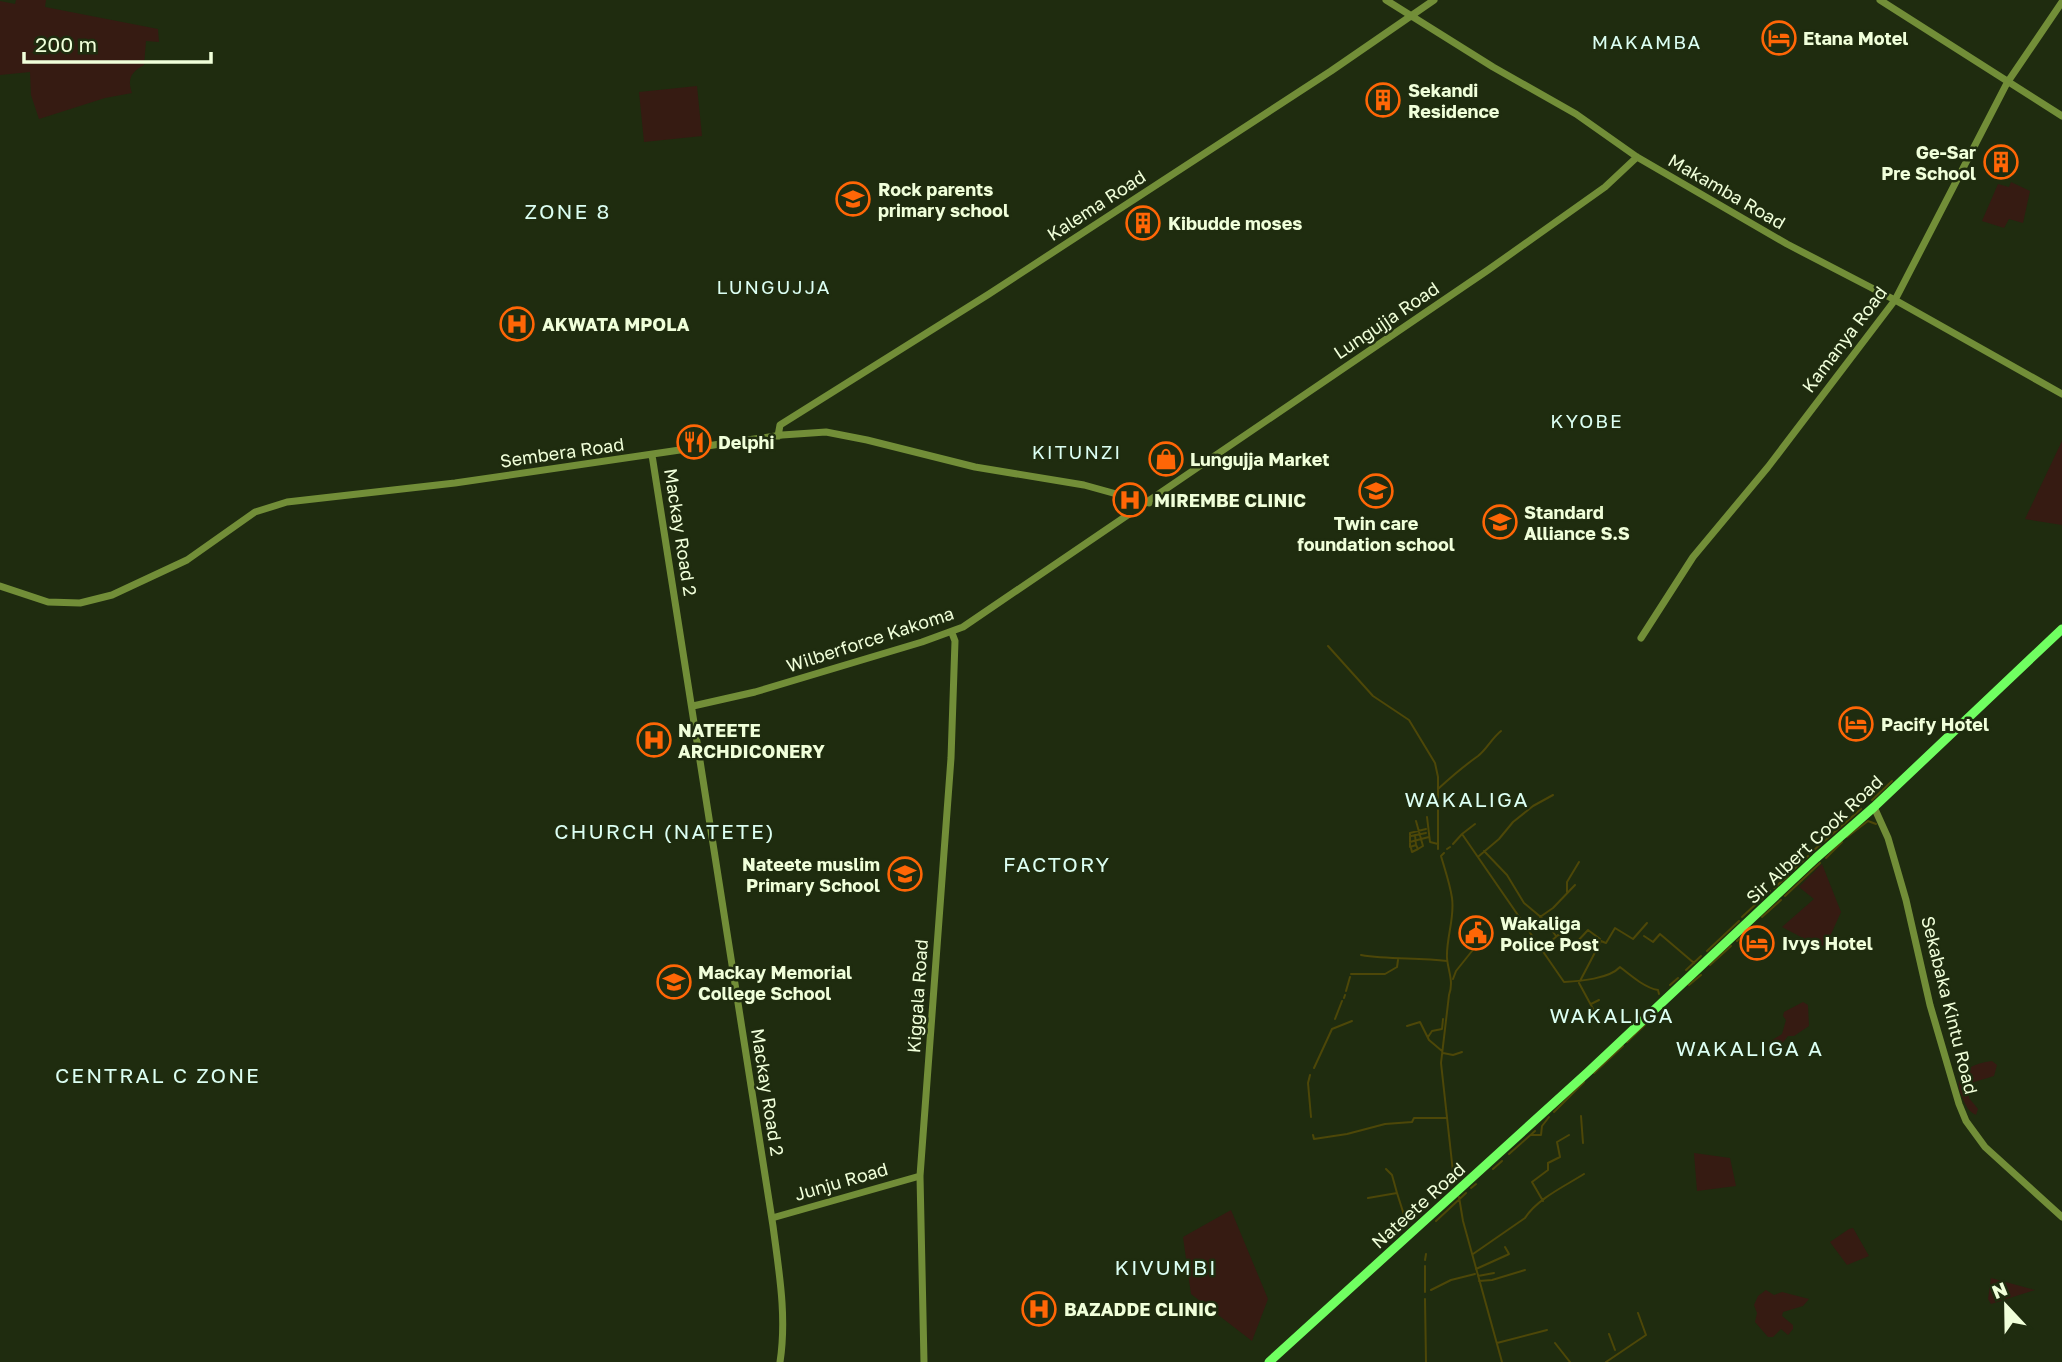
<svg xmlns="http://www.w3.org/2000/svg" width="2062" height="1362" font-family="'Golos Text',sans-serif">
<style>
.green{fill:#361b12}
.lines{fill:none;stroke-linecap:round;stroke-linejoin:round}
.stream{stroke:#4d4708;stroke-width:2}
.minor{stroke:#728e38;stroke-width:7}
.major{stroke:#70ff61;stroke-width:9}
.labels{text-anchor:middle;dominant-baseline:central;stroke-width:5;stroke-linejoin:round;paint-order:stroke}
.poi-label{font-size:18px;font-weight:bold;fill:#f0ffda;stroke:#1f2c0f;text-anchor:start}
.street-label{font-size:18px;fill:#f0ffda;stroke:#1f2c0f}
.neighbourhood-label{font-size:19px;letter-spacing:2px;fill:#dcfff3;stroke:#1f2c0f}
.quarter-label{font-size:21px;letter-spacing:2px;fill:#dcfff3;stroke:#1f2c0f}
</style>
<rect width="100%" height="100%" fill="#1f2c0f"/>
<path class="green" d="M16,0H46L45,7L158,29L159,42L146,41L144,65C131,72 127,79 132,93L105,98L39,119L31,95L30,72L0,75V1L15,4Z
M697,86L702,136L644,142L639,92Z
M2011,182L2030,191L2023,223L2009,219L2004,228L1982,221L1998,184L2009,187Z
M2062,441V525L2025,519Z
M1822,864L1841,912L1827,943L1820,947L1782,927L1814,899L1799,887Z
M1803,1002L1808,1005L1809,1026L1794,1036H1788L1777,1050H1770L1769,1042L1782,1034L1786,1020L1783,1016L1784,1012Z
M1992,1061L1997,1065L1994,1076L1974,1082L1969,1086V1098L1978,1109L1976,1115C1968,1111 1966,1106 1962,1097C1951,1073 1971,1064 1992,1061Z
M1694,1153L1730,1158L1736,1186L1697,1191Z
M1231,1210L1268,1299L1252,1341L1191,1294L1183,1237Z
M1853,1228L1869,1256L1847,1265L1830,1242L1849,1229Z
M1991,1278L2035,1290L1991,1304L1988,1299Z
M1766,1290L1774,1295L1782,1292L1809,1299L1803,1306L1783,1312L1782,1316L1793,1325V1329L1788,1335L1781,1329L1773,1337H1768L1755,1322L1757,1313L1754,1305L1758,1296Z"/>
<g class="lines">
<path class="stream" d="M1328,646L1373,696L1409,720L1435,763L1438,777V849
M1438,789C1451,777 1464,766 1478,756C1486,750 1492,738 1501,731
M1872,800L1892,781
M1427,817L1430,842L1438,844
M1416,821L1421,839L1429,837
M1462,834L1475,824
M1410,835V833L1426,829
M1410,836V842L1421,839L1423,846L1418,849
M1411,836L1426,833
M1847,837L1868,821L1876,824
M1410,843V847L1416,845L1415,835
M1453,844L1462,834L1564,982C1580,981 1609,979 1620,967C1630,975 1645,988 1658,990L1659,994
M1411,848L1412,852L1418,849L1416,845
M1447,849L1450,847
M1814,850L1861,809
M1484,851L1507,875L1524,903L1542,918L1556,936
M1444,853L1441,856C1445,870 1450,884 1452,898C1455,918 1446,938 1447,958C1448,971 1454,981 1449,995L1441,1063L1454,1181
M1479,856L1499,839L1513,822L1533,806L1553,795
M1826,858L1842,842
M1792,871L1808,856
M1774,888L1788,876
M1567,892V882L1579,862
M1785,896L1820,863
M1540,917L1553,908L1575,885
M1742,917L1770,891
M1762,917L1781,900
M1644,936L1653,942L1660,934L1694,963
M1737,941L1751,927
M1549,943L1558,935L1579,948L1591,950
M1575,944L1588,930L1600,939
M1707,951L1739,921
M1361,955C1390,960 1418,957 1447,961
M1710,965L1731,946
M1686,970L1701,956
M1351,974H1385L1397,967L1398,960
M1453,979L1456,971L1476,946
M1580,981L1601,941L1606,943L1615,928L1633,939L1647,923
M1579,983L1598,1018
M1670,985L1678,978
M1689,985L1701,975
M1346,991L1350,977
M1344,998L1345,995
M1591,1004L1599,1000
M1335,1019L1342,1001
M1407,1026L1420,1022L1429,1040L1442,1051
M1428,1037L1432,1031L1442,1029L1443,1019
M1627,1042L1650,1020
M1443,1053L1453,1055L1462,1052
M1314,1068L1332,1029L1352,1021
M1594,1073L1623,1046
M1310,1075L1308,1083L1311,1117
M1554,1112L1584,1082
M1581,1116L1583,1143
M1313,1135L1314,1139L1347,1134L1385,1124L1412,1122L1414,1118H1447
M1531,1135H1541L1542,1126L1549,1117
M1509,1154L1535,1131
M1493,1169L1502,1161
M1471,1188L1476,1184
M1459,1197L1463,1221L1502,1362
M1368,1198L1397,1193L1392,1175L1386,1169
M1543,1201L1532,1182L1548,1170V1163L1560,1157L1557,1142L1569,1135
M1436,1221L1466,1193
M1386,1232L1405,1218L1397,1193
M1379,1238L1383,1235
M1473,1254L1525,1218C1537,1199 1565,1186 1584,1174
M1425,1260L1426,1254
M1425,1266V1292
M1476,1269L1507,1255L1509,1254L1505,1247
M1478,1276L1494,1273
M1479,1281L1492,1280L1525,1270
M1431,1290L1451,1280L1475,1274
M1425,1299L1426,1362
M1609,1334L1615,1350
M1497,1343L1547,1330
M1555,1343L1570,1362
M1606,1362L1646,1335L1638,1313"/>
<path class="minor" d="M1386,0L1493,67L1576,114L1637,157L1787,244L1895,300L2062,394
M1880,0L2062,116
M778,436L780,425L989,294L1331,71L1434,0
M652,455L773,1226C779,1272 787,1316 780,1362
M0,586L48,602L80,603L112,595L187,560L255,512L287,502L455,483L782,435L826,432L867,440L975,467L1084,485L1149,503
M1641,638L1693,557L1768,467L1895,300L2007,83L2062,2
M693,706L755,692L922,642L963,627L1488,270L1605,187L1637,157
M1874,807L1888,838L1906,900L1930,1005L1959,1104L1966,1121L1985,1147L2062,1217
M772,1218L920,1176
M924,1362L920,1176L951,758L955,641L952,633"/>
<path class="major" d="M1269,1362L1588,1072L1816,858L1874,807L2062,629"/>
</g>
<defs>
<symbol id="hotel-ring" viewBox="-11 -11 22 22"><circle r="9.5" fill="#1f2c0f" stroke="#ff6606" stroke-width="1.5"/><path d="M-6-4.5h1.5V1H6V5H4.5V3h-9V5H-6ZM-4 0a1.8 1.8 0 1 1 3.6 0ZM.5 0V-2.5h3Q6-2.5 6 0Z" fill="#ff6606"/></symbol>
<symbol id="building-ring" viewBox="-11 -11 22 22"><circle r="9.5" fill="#1f2c0f" stroke="#ff6606" stroke-width="1.5"/><path d="M-4-6H4V6H1V3H-1V6H-4ZM-2.5-4.3h1.7v1.8h-1.7ZM.8-4.3h1.7v1.8H.8ZM-2.5-1h1.7V.8h-1.7ZM.8-1h1.7V.8H.8Z" fill="#ff6606"/></symbol>
<symbol id="school-ring" viewBox="-11 -11 22 22"><circle r="9.5" fill="#1f2c0f" stroke="#ff6606" stroke-width="1.5"/><path d="M0-5L7-2L0 1L-7-2ZM-4 1L0 2.5L4 1V4Q0 6-4 4Z" fill="#ff6606"/></symbol>
<symbol id="hospital-ring" viewBox="-11 -11 22 22"><circle r="9.5" fill="#1f2c0f" stroke="#ff6606" stroke-width="1.5"/><path d="M-5-5h3v3.5h4V-5h3V5h-3V1.5h-4V5h-3Z" fill="#ff6606"/></symbol>
<symbol id="restaurant-ring" viewBox="-11 -11 22 22"><circle r="9.5" fill="#1f2c0f" stroke="#ff6606" stroke-width="1.5"/><path d="M-5-6h1v4h1v-4h1v4h1v-4h1v5L-1.5 .5V6h-2V.5L-5-1ZM5-6V6H3V1.5H1.5Q1.5-4 5-6Z" fill="#ff6606"/></symbol>
<symbol id="shop-ring" viewBox="-11 -11 22 22"><circle r="9.5" fill="#1f2c0f" stroke="#ff6606" stroke-width="1.5"/><path d="M-5-2.5h2.3a2.7 3.5 0 0 1 5.4 0H5L5.5 6h-11ZM-1.5-2.5h3a1.5 2.3 0 0 0-3 0Z" fill="#ff6606"/></symbol>
<symbol id="civic-ring" viewBox="-11 -11 22 22"><circle r="9.5" fill="#1f2c0f" stroke="#ff6606" stroke-width="1.5"/><path d="M-.6-6.5H3V-4.5H.6V-3L4-1V1h2V6H-6V1h2V-1L-.6-3ZM-1.2 2.5V6h2.4V2.5Z" fill="#ff6606"/></symbol>
</defs>
<g fill-rule="evenodd">
<use href="#hotel-ring" x="1760" y="19" width="38" height="38"/>
<use href="#building-ring" x="1364" y="81" width="38" height="38"/>
<use href="#building-ring" x="1982" y="143" width="38" height="38"/>
<use href="#school-ring" x="834" y="180" width="38" height="38"/>
<use href="#building-ring" x="1124" y="204" width="38" height="38"/>
<use href="#hospital-ring" x="498" y="305" width="38" height="38"/>
<use href="#restaurant-ring" x="675" y="423" width="38" height="38"/>
<use href="#shop-ring" x="1147" y="440" width="38" height="38"/>
<use href="#school-ring" x="1357" y="472" width="38" height="38"/>
<use href="#hospital-ring" x="1111" y="481" width="38" height="38"/>
<use href="#school-ring" x="1481" y="503" width="38" height="38"/>
<use href="#hotel-ring" x="1837" y="705" width="38" height="38"/>
<use href="#hospital-ring" x="635" y="721" width="38" height="38"/>
<use href="#school-ring" x="886" y="855" width="38" height="38"/>
<use href="#civic-ring" x="1457" y="914" width="38" height="38"/>
<use href="#hotel-ring" x="1738" y="924" width="38" height="38"/>
<use href="#school-ring" x="655" y="963" width="38" height="38"/>
<use href="#hospital-ring" x="1020" y="1290" width="38" height="38"/>
</g>
<g class="labels">
<g class="poi-label">
<text x="1803" y="38">Etana Motel</text>
<text x="1408" y="90">Sekandi<tspan x="1408" dy="21">Residence</tspan></text>
<text x="1976" y="152" text-anchor="end">Ge-Sar<tspan x="1976" dy="21">Pre School</tspan></text>
<text x="878" y="189">Rock parents<tspan x="878" dy="21">primary school</tspan></text>
<text x="1168" y="223">Kibudde moses</text>
<text x="542" y="324">AKWATA MPOLA</text>
<text x="718" y="442">Delphi</text>
<text x="1190" y="459">Lungujja Market</text>
<text x="1154" y="500">MIREMBE CLINIC</text>
<text x="1524" y="512">Standard<tspan x="1524" dy="21">Alliance S.S</tspan></text>
<text x="1376" y="523" text-anchor="middle">Twin care<tspan x="1376" dy="21">foundation school</tspan></text>
<text x="1881" y="724">Pacify Hotel</text>
<text x="678" y="730">NATEETE<tspan x="678" dy="21">ARCHDICONERY</tspan></text>
<text x="880" y="864" text-anchor="end">Nateete muslim<tspan x="880" dy="21">Primary School</tspan></text>
<text x="1500" y="923">Wakaliga<tspan x="1500" dy="21">Police Post</tspan></text>
<text x="1782" y="943">Ivys Hotel</text>
<text x="698" y="972">Mackay Memorial<tspan x="698" dy="21">College School</tspan></text>
<text x="1064" y="1309">BAZADDE CLINIC</text>
</g>
<g class="street-label">
<text transform="translate(1727 191) rotate(30)">Makamba Road</text>
<text transform="translate(1096 205) rotate(-33)">Kalema Road</text>
<text transform="translate(1386 320) rotate(-34)">Lungujja Road</text>
<text transform="translate(1844 339) rotate(-53)">Kamanya Road</text>
<text transform="translate(562 452) rotate(-8)">Sembera Road</text>
<text transform="translate(681 532) rotate(81)">Mackay Road 2</text>
<text transform="translate(870 639) rotate(-18)">Wilberforce Kakoma</text>
<text transform="translate(1814 839) rotate(-43)">Sir Albert Cook Road</text>
<text transform="translate(917 996) rotate(-86)">Kiggala Road</text>
<text transform="translate(1950 1005) rotate(76)">Sekabaka Kintu Road</text>
<text transform="translate(768 1092) rotate(81)">Mackay Road 2</text>
<text transform="translate(841 1181) rotate(-16)">Junju Road</text>
<text transform="translate(1418 1205) rotate(-42)">Nateete Road</text>
</g>
<g class="neighbourhood-label">
<text x="1647" y="41">MAKAMBA</text>
<text x="774" y="286">LUNGUJJA</text>
<text x="1587" y="420">KYOBE</text>
<text x="1077" y="451">KITUNZI</text>
</g>
<g class="quarter-label">
<text x="568" y="211">ZONE 8</text>
<text x="1467" y="799">WAKALIGA</text>
<text x="665" y="831">CHURCH (NATETE)</text>
<text x="1057" y="864">FACTORY</text>
<text x="1612" y="1015">WAKALIGA</text>
<text x="1750" y="1048">WAKALIGA A</text>
<text x="158" y="1075">CENTRAL C ZONE</text>
<text x="1166" y="1267">KIVUMBI</text>
</g>
</g>
<g transform="translate(2006 1306) rotate(338)" stroke="#1f2c0f" stroke-width="5" paint-order="stroke">
<path d="M0-5L12 26L0 18L-12 26Z" fill="#f0ffda"/>
<text y="-10" font-size="19" font-weight="bold" text-anchor="middle" fill="#f0ffda">N</text>
</g>
<path d="M24 52v10h187v-10" fill="none" stroke="#f0ffda" stroke-width="3.5"/>
<text x="35" y="52" font-size="21" fill="#f0ffda" stroke="#1f2c0f" stroke-width="5" paint-order="stroke">200 m</text>
</svg>
